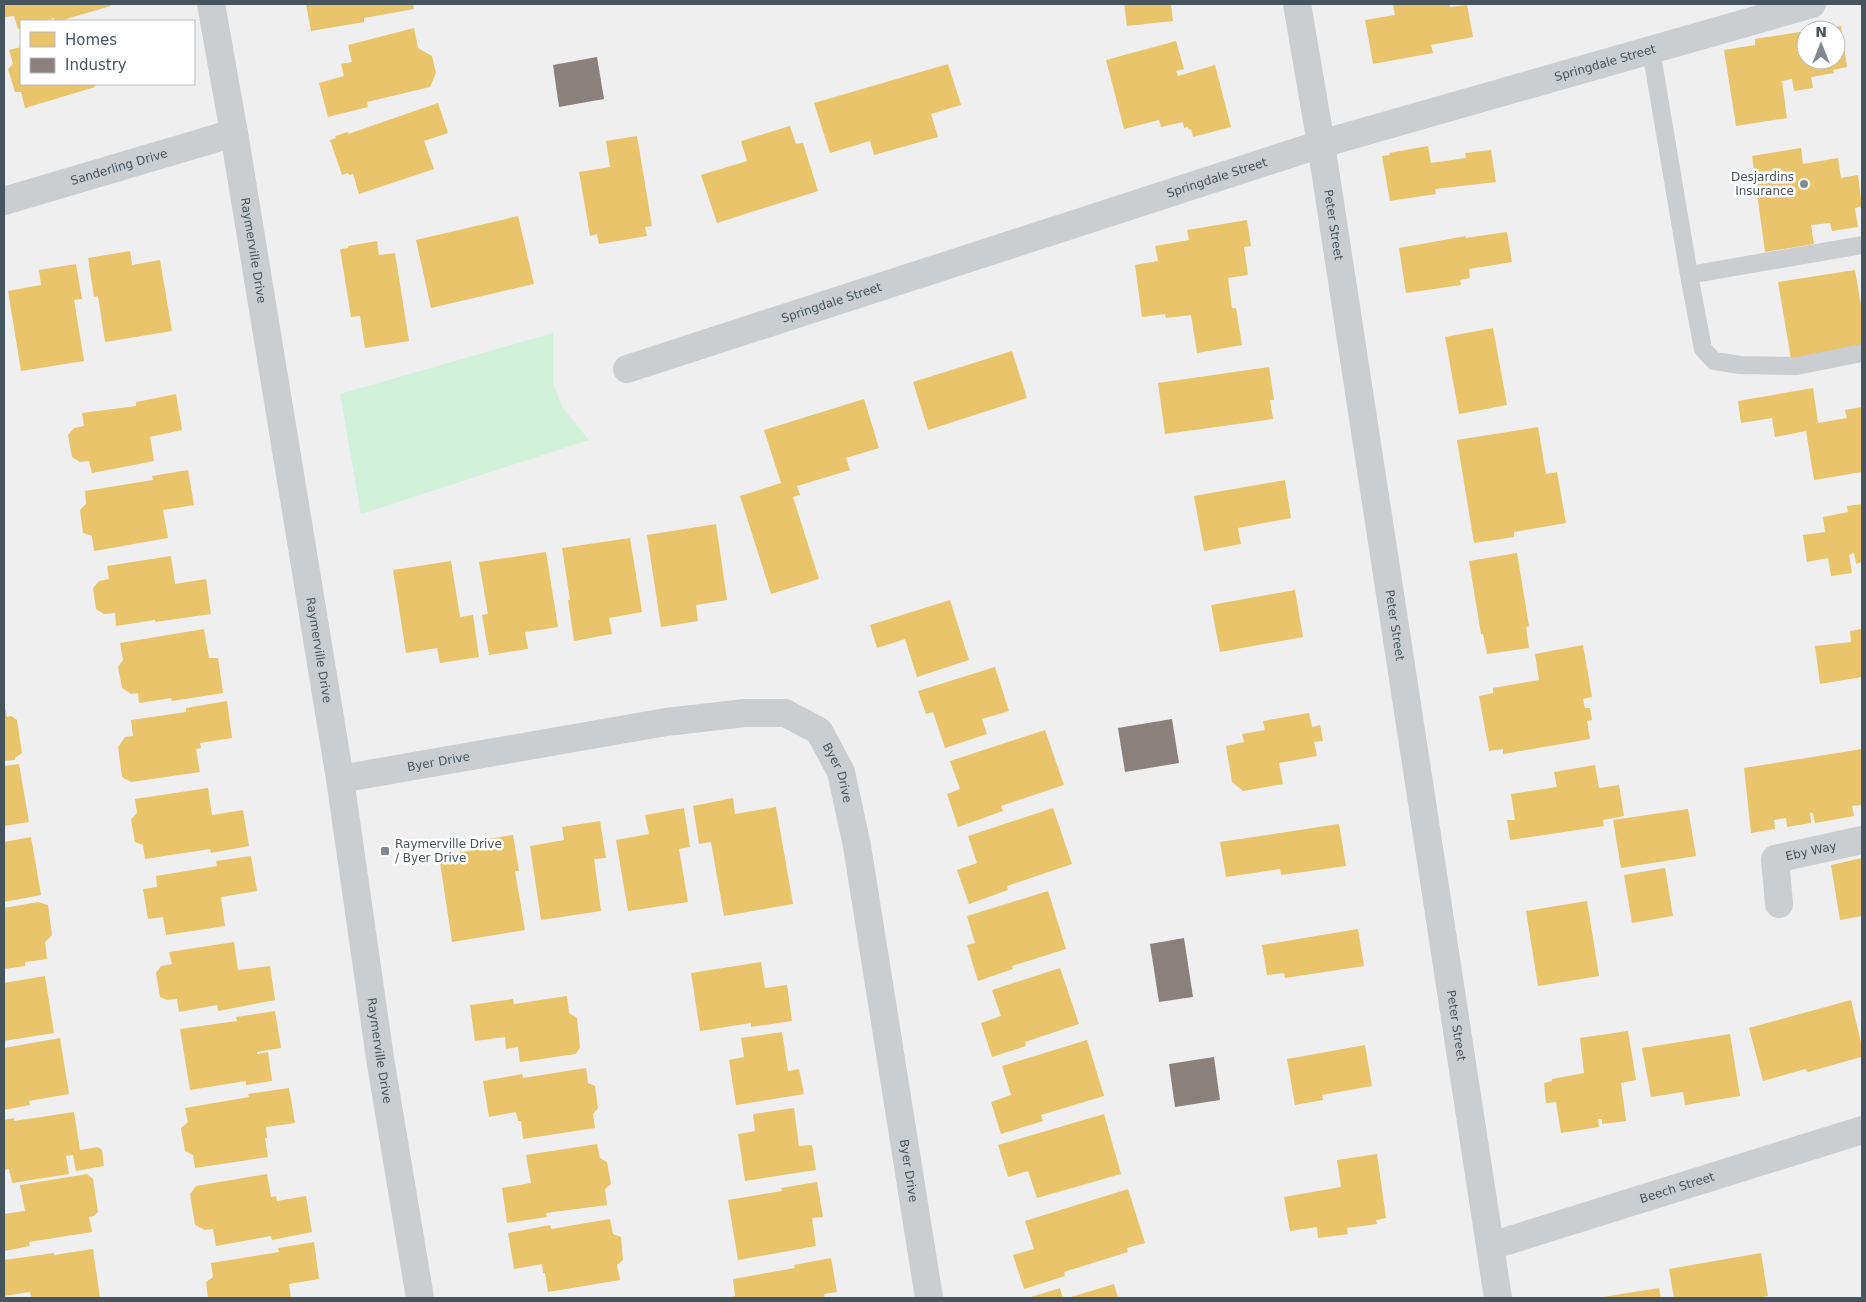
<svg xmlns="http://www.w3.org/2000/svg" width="1866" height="1302" font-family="'DejaVu Sans',sans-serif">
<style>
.green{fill:#d2f1da}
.homes{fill:#e9c46a}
.industry{fill:#8a817c}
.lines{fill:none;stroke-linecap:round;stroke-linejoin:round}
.service{stroke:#caced0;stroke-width:18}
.minor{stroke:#caced0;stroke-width:28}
.tertiary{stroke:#caced0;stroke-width:28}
.poi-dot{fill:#818a90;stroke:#fff;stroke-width:2}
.labels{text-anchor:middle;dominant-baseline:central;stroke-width:5;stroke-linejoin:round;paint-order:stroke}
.street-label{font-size:12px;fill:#45545d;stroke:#fff}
.poi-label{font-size:12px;fill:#45545d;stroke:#fff;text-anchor:end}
</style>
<rect width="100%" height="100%" fill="#f0efef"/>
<path class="green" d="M553,333V383L563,408L589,440L361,514L340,394Z"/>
<path class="homes" d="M4,4H111V6L59,21H55L54,18L43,21H21V28L18,29L14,16L4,17Z
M306,4H413L414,9L364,18V22L311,31Z
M1124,4H1171L1173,21L1127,26Z
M1403,4H1449L1450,7L1467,5L1473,37L1431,45L1433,53L1373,64L1365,20L1395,15L1393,5Z
M1841,26L1847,67L1833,70L1834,73L1811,77L1813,88L1794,91L1792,79L1782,81L1787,118L1736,126L1724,50L1755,45V39L1806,31V60H1836V30L1824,29Z
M414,28L418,48L432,56L436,73L430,87L367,102L368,107L328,117L319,83L344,76L341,64L352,62L348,45Z
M1176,41L1184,69L1176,71L1178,76L1215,65L1231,127L1193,137L1191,129L1189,130L1188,127L1184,128L1183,122L1161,127L1159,120L1124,129L1106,60Z
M21,47V84H94L95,87L25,108L21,92H15L8,69L13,64L9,50Z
M948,64L961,105L931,114L938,137L874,155L870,141L830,153L814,103Z
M438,103L448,133L424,141L434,169L359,194L353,174L349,175L348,173L342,175L330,140L336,138L335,136L348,132V134Z
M790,126L796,144L803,143L818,191L717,223L701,175L747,161L741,141Z
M637,136L652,226L645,227L647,236L599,244L597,234L590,236L579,172L610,167L606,141Z
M1428,146L1431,163L1466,158L1465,153L1491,150L1496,182L1435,189L1436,194L1390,201L1382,156L1390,155L1389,153Z
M1801,148L1803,164L1838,158L1841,178L1858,175L1862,206L1855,208L1858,227L1832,231L1830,223L1811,225L1814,244L1765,252L1752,156Z
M518,216L534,284L431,308L416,240Z
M1247,220L1251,246L1244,247L1248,275L1228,278L1232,308H1236L1242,345L1197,353L1191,315L1166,318L1165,314L1142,317L1135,265L1158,261L1155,246L1189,240L1187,230Z
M1507,232L1512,262L1469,269L1470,278L1460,280L1461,285L1406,293L1399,248L1466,236L1465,238Z
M377,241L379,255L395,253L409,341L365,348L360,316L351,317L340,249L348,248V246Z
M130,251L132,265L160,260L172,331L105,342L98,296L94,297L88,258Z
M76,264L82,299L74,300L84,361L21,371L8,291L41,285L39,270Z
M1855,270L1862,311V346L1791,359L1778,282Z
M1493,328L1507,405L1459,414L1445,337Z
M1012,351L1027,398L928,430L913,382Z
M1269,367L1274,400H1270L1273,419L1165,434L1158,383Z
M1813,388L1818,423L1847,418L1845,410L1862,407V472L1814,480L1806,431L1775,437L1772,418L1741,423L1738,401Z
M176,394L182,430L150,437L154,461L92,473L89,461L80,462L72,457L68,435L74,428L84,426L82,413L136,406V402Z
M864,399L879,448L846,458L850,470L797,486L800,495L793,497L819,579L771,594L740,496L781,483L764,430Z
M1538,427L1546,474L1557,472L1566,523L1514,532V537L1474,543L1457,440Z
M188,470L194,505L163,510L168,538L94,551L92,536L83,533L80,510L86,504L85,491L153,480L152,476Z
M1285,480L1291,518L1238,528L1241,544L1204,551L1194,496Z
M1862,504V562L1856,564L1854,553L1849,555L1852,573L1831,576L1828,558L1807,562L1803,535L1825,532L1823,517L1848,512L1847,506Z
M716,524L727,600L696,605L698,621L661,627L647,535Z
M630,538L642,612L609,618L612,634L574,641L568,600H570L562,548Z
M546,552L558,627L525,632L528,649L489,655L482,615L488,614L479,562Z
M1517,553L1529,626L1526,627L1529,648L1487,654L1483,634H1481L1469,561Z
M171,556L175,584L206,579L211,614L155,622V620L116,626L115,613L104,614L96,609L93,588L99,581L109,579L107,566Z
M451,561L460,617L473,615L479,657L440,663L437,648L406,653L393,570Z
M1295,590L1303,637L1220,652L1211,605Z
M950,600L969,660L917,677L905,639L877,648L870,625Z
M204,629L209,658H218L223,693L172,701L171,698L139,703L138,693L131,694L122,688L118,667L123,660L120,643Z
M1862,629V677L1820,684L1815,646L1851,642L1850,631Z
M1583,645L1592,697L1583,699L1585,708H1590L1592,720L1587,721L1590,739L1503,754V749L1489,751L1479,696L1493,693V688L1539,680L1535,654Z
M995,667L1009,711L982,719L987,734L945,748L933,712L926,714L918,691Z
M227,701L232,738L200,743L201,748L196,749L200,772L131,782L122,777L118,747L125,737L133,736L131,720L186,712V708Z
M4,703L7,717L11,716L17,720L22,753L15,758V760L4,761Z
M1309,713L1312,727L1320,725L1323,741L1314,742L1317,756L1279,763L1283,784L1243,791L1232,782L1226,746L1244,742L1242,734L1265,730L1263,721Z
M1045,730L1064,785L1001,806L1003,811L958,827L947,794L960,789L950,761Z
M1862,749V805L1852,806L1854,816L1815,823L1813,813H1810L1811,823L1787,827L1786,818L1774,820L1775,829L1751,833L1744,768Z
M19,764L29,822L4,826V766Z
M1595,765L1599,788L1619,785L1624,816L1603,820L1604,826L1510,840L1507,820H1515L1511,794L1557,787L1554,772Z
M208,788L212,815L243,810L249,846L211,853L210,849L145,859L143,845L135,842L131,819L137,813L135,799Z
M733,798L735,814L776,807L793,904L724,916L711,842L699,844L693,806Z
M684,808L690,847L679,849L688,902L628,911L616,840L649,834L645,815Z
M1053,808L1072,864L1007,886L1008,890L969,904L957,870L977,863L968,836Z
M1688,809L1696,856L1621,868L1613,820Z
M600,821L606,858L594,859L601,911L541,920L530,846L564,840L562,827Z
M1339,824L1346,866L1281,875L1280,869L1226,877L1220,842Z
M513,835L519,871H515L525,930L452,942L439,856L475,850L473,841Z
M31,837L41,895L4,902V842Z
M251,856L257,891L221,897L225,926L166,935L163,917L148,919L143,889L157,887L156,876L217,866L216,861Z
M1862,858V916L1840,920L1831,865Z
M1665,868L1673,916L1632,923L1624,875Z
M1048,891L1066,949L1012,966L1013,969L978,981L967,945L975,943L967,916Z
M1587,901L1599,976L1538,986L1526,911Z
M38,902L48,905L52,935L45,942L47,959L25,962V966L4,969V908Z
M1358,929L1364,966L1285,978L1284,973L1267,975L1262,945Z
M234,942L238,970L270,966L275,1000L218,1011L217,1005L179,1012L177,999L167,1000L160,997L156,973L161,966L172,964L169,952Z
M761,962L765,988L787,985L792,1021L751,1027V1023L700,1031L691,973Z
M1060,968L1079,1024L1025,1042L1026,1046L992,1057L981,1023L1001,1016L992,990Z
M45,976L54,1033L4,1041V983Z
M567,996L569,1013L577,1018L580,1047L576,1054L520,1062L518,1047L506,1049L505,1037L475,1041L470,1005L513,999L514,1004Z
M1851,1000L1862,1047L1861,1057L1808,1072L1805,1069L1763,1081L1749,1028Z
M275,1011L281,1048L257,1052V1054L268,1052L272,1081L246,1085V1081L190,1090L180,1029L237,1021L236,1017Z
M1628,1031L1636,1080L1621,1083L1626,1121L1602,1124V1119H1598L1599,1127L1561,1133L1556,1102L1546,1103L1544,1083L1552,1081V1079L1584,1073L1580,1038Z
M782,1032L788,1071L799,1069L804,1094L736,1105L729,1060L744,1057L741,1038Z
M1730,1034L1740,1096L1685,1105L1683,1092L1651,1097L1642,1048Z
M60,1038L69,1094L29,1101L30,1105L4,1110V1048Z
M1087,1040L1104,1096L1041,1115L1043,1121L1001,1134L991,1102L1011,1095L1002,1066Z
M1365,1045L1372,1086L1322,1095L1323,1100L1295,1105L1287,1059Z
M586,1068L588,1083L595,1086L598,1108L593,1114L595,1128L523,1139L521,1121H518L516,1112L489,1117L483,1081L522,1074L523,1078Z
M289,1088L295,1123L266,1127L267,1138H265L268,1157L195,1168L193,1155L185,1151L181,1128L188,1122L185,1108L249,1097L248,1094Z
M794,1108L799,1146L812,1145L816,1170L745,1181L738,1134L755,1131L753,1114Z
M74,1112L80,1150L98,1147L102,1150L104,1166L76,1171L73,1155L66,1156L69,1174L12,1183L9,1169L4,1170V1120L14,1118V1121Z
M1104,1114L1121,1174L1037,1198L1028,1171L1008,1177L998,1145Z
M597,1144L600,1158L607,1162L611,1184L605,1189L607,1205L546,1213L547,1217L507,1223L502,1188L531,1183L526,1155Z
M1377,1154L1386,1218L1376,1220L1377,1224L1347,1228L1348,1234L1318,1238L1317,1227L1290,1231L1284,1197L1341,1187L1337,1160Z
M87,1174L93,1179L98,1212L94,1216L89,1217L92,1232L29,1242L30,1246L4,1251V1214L25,1211L20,1185Z
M267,1174L271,1197L276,1196L277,1201L306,1196L312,1232L272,1240L271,1236L216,1246L213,1229L205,1230L195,1225L190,1194L196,1186Z
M817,1182L823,1217L812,1218L816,1246L738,1260L728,1200L782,1191L781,1188Z
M1128,1189L1145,1243L1127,1248L1128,1252L1064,1272L1065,1276L1024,1289L1013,1255L1034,1249L1025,1221Z
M610,1219L613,1234L621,1237L623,1260L617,1265L620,1280L548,1292L545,1273H543L542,1264L514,1269L508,1233L550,1225L551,1229Z
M314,1242L319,1279L289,1284L291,1298H208L206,1282L213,1277L211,1263L279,1252L278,1248Z
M93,1249L100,1298H31L30,1292L4,1296V1260L54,1253V1255Z
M1761,1253L1768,1296L1756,1298H1674L1669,1269Z
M831,1258L837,1292L824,1294L825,1298H727L735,1296L733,1279L795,1268L794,1265Z
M1114,1284L1118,1298H1068Z
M1060,1288L1063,1298H1028Z
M1659,1288L1661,1298H1603V1297Z"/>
<path class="industry" d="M597,57L604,99L559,107L553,65Z
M1172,719L1179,763L1125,772L1118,728Z
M1184,938L1193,997L1159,1002L1150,944Z
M1214,1057L1220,1100L1175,1107L1169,1064Z"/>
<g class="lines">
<path class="service" d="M1651,50L1689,275L1862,245
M1689,275L1703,349L1714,361L1740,365L1797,366L1862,353"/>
<g class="minor">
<path id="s1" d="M1297,4L1321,144L1498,1298"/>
<path id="s2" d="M4,201L234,133"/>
<path id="s3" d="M627,369L1321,144L1812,4"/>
<path id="s4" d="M340,779L666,722L745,713H785L819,731L841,772L857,846L929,1298"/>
<path id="s5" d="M1779,904L1775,859L1862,840"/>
<path id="s6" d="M1491,1246L1862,1130"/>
</g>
<path class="tertiary" id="s7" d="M211,4L234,133L340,779L380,1058L420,1298"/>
</g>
<g class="poi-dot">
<circle cx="1804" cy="184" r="5"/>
<rect x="380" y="846" width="10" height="10" rx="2.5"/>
</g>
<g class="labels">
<g class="street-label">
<text stroke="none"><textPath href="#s3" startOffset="1025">Springdale Street</textPath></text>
<text stroke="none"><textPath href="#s2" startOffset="120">Sanderling Drive</textPath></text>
<text stroke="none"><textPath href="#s3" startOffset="620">Springdale Street</textPath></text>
<text stroke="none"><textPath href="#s1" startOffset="224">Peter Street</textPath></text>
<text stroke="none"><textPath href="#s7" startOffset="250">Raymerville Drive</textPath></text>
<text stroke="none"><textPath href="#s3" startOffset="215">Springdale Street</textPath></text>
<text stroke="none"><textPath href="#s1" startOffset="629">Peter Street</textPath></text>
<text stroke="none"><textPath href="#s7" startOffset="655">Raymerville Drive</textPath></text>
<text stroke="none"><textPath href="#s4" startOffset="100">Byer Drive</textPath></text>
<text stroke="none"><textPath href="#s4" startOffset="535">Byer Drive</textPath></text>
<text stroke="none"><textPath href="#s5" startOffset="82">Eby Way</textPath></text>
<text stroke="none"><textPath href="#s1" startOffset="1034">Peter Street</textPath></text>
<text stroke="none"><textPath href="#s7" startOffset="1060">Raymerville Drive</textPath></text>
<text stroke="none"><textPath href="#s4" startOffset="940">Byer Drive</textPath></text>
<text stroke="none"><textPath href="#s6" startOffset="195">Beech Street</textPath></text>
</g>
<g class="poi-label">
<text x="1794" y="177">Desjardins<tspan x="1794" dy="14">Insurance</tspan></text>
<text x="395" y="844" text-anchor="start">Raymerville Drive<tspan x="395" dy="14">/ Byer Drive</tspan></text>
</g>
</g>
<rect width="1866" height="1302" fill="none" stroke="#45545d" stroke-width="10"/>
<rect x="20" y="20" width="175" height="65" fill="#ffffff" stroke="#b5bbbe"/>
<rect x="30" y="32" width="25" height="15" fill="#e9c46a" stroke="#b5bbbe"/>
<text x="65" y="45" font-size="15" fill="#45545d">Homes</text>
<rect x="30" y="58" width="25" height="15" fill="#8a817c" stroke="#b5bbbe"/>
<text x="65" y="70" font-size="15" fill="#45545d">Industry</text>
<g transform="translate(1821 45)"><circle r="24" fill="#ffffff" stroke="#b5bbbe"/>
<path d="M0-4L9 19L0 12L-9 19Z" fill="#818a90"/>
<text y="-8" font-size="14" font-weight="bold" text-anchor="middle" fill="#45545d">N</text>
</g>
</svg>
